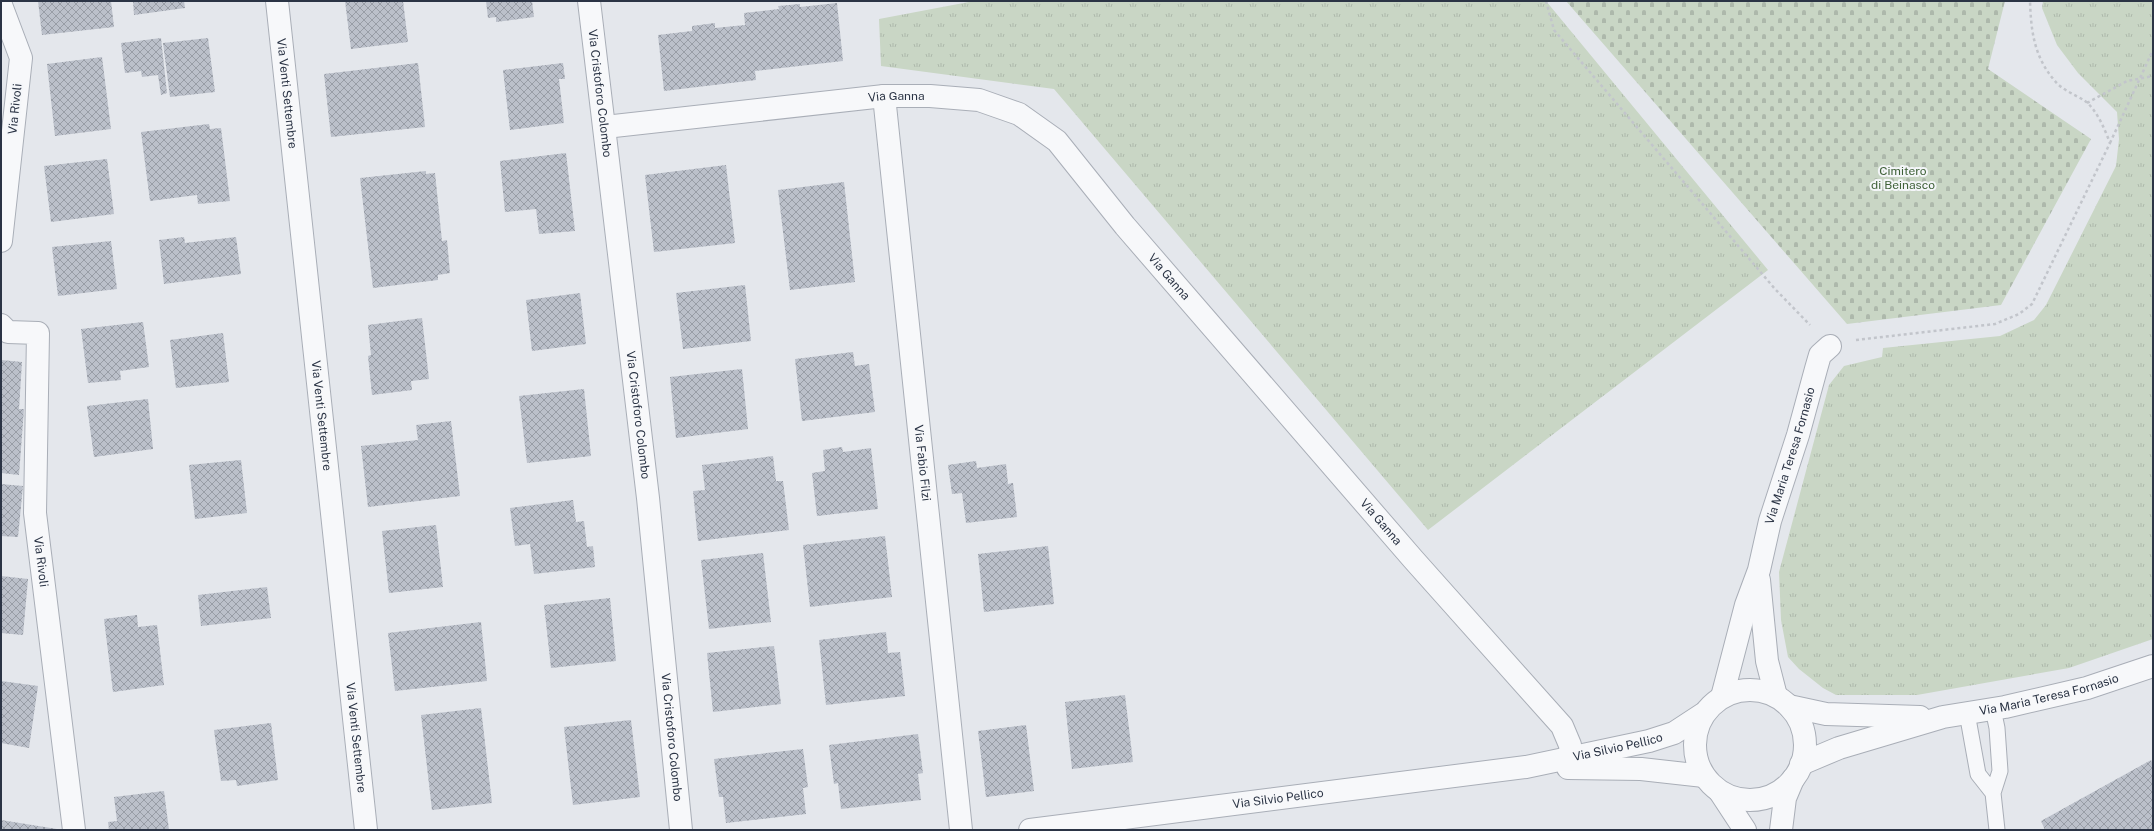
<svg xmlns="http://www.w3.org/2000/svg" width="2154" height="831" font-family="'Public Sans',sans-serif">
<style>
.grass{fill:url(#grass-tufts)}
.cemetery{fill:url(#cemetery-stones)}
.building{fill:url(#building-cross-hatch)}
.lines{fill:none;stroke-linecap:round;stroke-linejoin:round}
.service-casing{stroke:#a9aeb7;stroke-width:17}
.minor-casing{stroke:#a9aeb7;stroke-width:24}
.path{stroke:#c2c5cb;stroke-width:2.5;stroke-dasharray:3 3;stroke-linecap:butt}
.service{stroke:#f7f8fa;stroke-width:15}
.minor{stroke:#f7f8fa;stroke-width:22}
.labels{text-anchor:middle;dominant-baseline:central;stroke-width:4;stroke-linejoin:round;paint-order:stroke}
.street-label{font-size:12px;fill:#2b3445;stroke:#f4f6f9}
.park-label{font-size:12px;fill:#3f6138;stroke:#f4f6f9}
</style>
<defs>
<pattern id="grass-tufts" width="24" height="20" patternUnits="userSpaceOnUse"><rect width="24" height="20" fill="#c9d6c5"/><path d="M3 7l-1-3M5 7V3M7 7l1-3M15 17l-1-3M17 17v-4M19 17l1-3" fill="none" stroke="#adb8ab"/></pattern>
<pattern id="cemetery-stones" width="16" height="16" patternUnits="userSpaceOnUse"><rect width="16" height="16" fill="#c9d6c5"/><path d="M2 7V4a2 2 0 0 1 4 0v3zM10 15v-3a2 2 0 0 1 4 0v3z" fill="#adb8ab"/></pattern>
<pattern id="building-cross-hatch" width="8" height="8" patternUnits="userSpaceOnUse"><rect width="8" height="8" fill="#bbc0ca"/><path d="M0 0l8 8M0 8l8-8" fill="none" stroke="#989da6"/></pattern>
</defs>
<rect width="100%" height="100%" fill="#e4e7ec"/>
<path class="grass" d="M974,1H1546L1768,270L1428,530L1054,89L881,66L879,19Z
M2043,1H2153V639L2069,668L1917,695H1836L1823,688L1799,669L1788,657L1781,620L1779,572L1829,385L1844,366L1882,357L1883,348L2000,336L2034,320L2046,305L2116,166L2119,139L2117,112L2078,73L2057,45L2042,8Z"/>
<path class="cemetery" d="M1566,1H2005L1988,69L2091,139L2001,305L1847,324Z"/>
<path class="building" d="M38,1H111L114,27L42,35Z
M133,1H184L185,8L134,15Z
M345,1H403L408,42L351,49Z
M486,1H532L534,17L496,22V17L488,18Z
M837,3L843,61L755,71L756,80L664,91L658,35L692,31V26L715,23V28L745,25L744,13L779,9L778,6L800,4V7Z
M161,38L167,93L161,95L158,75L142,77L141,71L125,73L121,43Z
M208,38L215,92L170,97L163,43Z
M102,57L111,129L55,136L47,64Z
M418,63L425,127L331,137L324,74Z
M563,63L565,79H559L564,123L510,130L503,70Z
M209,124L210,129L221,128L230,201L198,204L197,195L150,201L141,132Z
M566,153L575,231L539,234L536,209L505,212L500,161Z
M107,159L114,214L51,222L44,166Z
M726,165L735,243L654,252L645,175Z
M426,171V174L435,173L442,241L447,240L450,273L438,275V280L373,288L360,178Z
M844,182L855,282L790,290L778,190Z
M184,237L185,243L236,237L241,274L164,284L159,240Z
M111,241L117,289L58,296L52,247Z
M745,285L751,341L683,349L676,293Z
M580,293L586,344L532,351L526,300Z
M422,318L429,379L411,381L412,390L372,395L368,356L371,355L368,325Z
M143,322L149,367L120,371L121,380L88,383L81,329Z
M223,333L229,382L176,388L170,340Z
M853,352L855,366L869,364L875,412L802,421L795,359Z
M1,360L22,362L19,409H24L19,475L1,473Z
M742,369L748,429L676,438L670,377Z
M584,389L591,456L527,463L519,396Z
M148,399L153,449L94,457L87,406Z
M451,421L460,496L368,507L361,446L418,440L416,425Z
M842,447L843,452L871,448L878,509L817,516L812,473L825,471L823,450Z
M773,456L776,481H783L789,530L698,541L693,491L705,490L702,465Z
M241,460L247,513L195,519L189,465Z
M976,461L977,468L1006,464L1008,484L1013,483L1017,517L966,523L962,493L952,494L948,465Z
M1,484L23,486L18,537L1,536Z
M573,500L576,522L584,521L587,547L593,546L595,567L534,574L530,544L515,546L510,508Z
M436,525L443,587L389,593L382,531Z
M885,536L892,597L810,607L803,545Z
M1048,546L1054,604L984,612L978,554Z
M763,553L771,622L709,629L701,560Z
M1,576L28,579L23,635L1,633Z
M267,587L271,618L201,626L198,595Z
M610,598L616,661L551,668L544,605Z
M137,615L138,627L157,625L164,685L113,692L104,619Z
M481,622L487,681L395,691L388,633Z
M886,632L888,653L900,652L905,696L826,705L819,640Z
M774,646L781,704L713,712L707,653Z
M1,681L38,686L29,748L1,743Z
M1125,695L1133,762L1072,769L1065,702Z
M481,708L492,803L432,810L421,715Z
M631,720L640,797L573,805L564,727Z
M271,723L278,780L237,786L236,780L221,781L214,730Z
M1026,725L1034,791L986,797L978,731Z
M918,734L923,773L918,774L921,800L841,809L838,783L834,784L829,745Z
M803,749L808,787L803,788L806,814L726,823L723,797H719L714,759Z
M2151,760L2153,764V830H2045L2041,821Z
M164,791L169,830H109L108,822L117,821L114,797Z
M1,820L57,829V830H1Z"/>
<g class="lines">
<defs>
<path id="service" d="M1993,709L1997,728L2000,771L1993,793L1997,830
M1967,713L1978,774L1993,793"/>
<g id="minor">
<path id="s1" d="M277,1L366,830"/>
<path id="s2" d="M589,1L648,498L681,830"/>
<path d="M1,5L21,58L1,241"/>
<path id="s3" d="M884,96L961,830"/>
<path id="s4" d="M605,127L884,96H930L979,100L1019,114L1057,141L1125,226L1413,559L1562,726L1570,745L1572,768"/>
<path id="s5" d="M1,325L8,332L38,333L35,513L74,830"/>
<path d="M1759,580L1767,661L1776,696"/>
<circle cx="1750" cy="745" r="55"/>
<path id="s6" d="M1722,697L1746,605L1759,570L1770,521L1798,435L1816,369L1820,355L1830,346"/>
<path d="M1789,706L1826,714L1920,717"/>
<path id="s7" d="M1801,764L1839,748L1943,717L2005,707L2087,688L2153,666"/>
<path d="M1568,768L1641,769L1704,776"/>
<path d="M1720,792L1745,830"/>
<path id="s8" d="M1030,830L1526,767L1649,741L1674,733L1703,714"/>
<path d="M1781,830L1785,798L1793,779"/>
</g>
</defs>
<use href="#service" class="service-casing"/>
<use href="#minor" class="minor-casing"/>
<path class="path" d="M1546,1L1554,30L1775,289L1810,325
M2087,103L2127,81L2153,76
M2110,143L2153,50
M1856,340L1995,324L2019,314L2032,304L2110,143C2105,130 2097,110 2085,101C2076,95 2062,90 2055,81C2034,57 2031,31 2030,1"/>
<use href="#service" class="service"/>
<use href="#minor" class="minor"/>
</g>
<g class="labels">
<g class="street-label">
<text stroke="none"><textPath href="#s1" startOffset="93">Via Venti Settembre</textPath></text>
<text stroke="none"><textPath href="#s2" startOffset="93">Via Cristoforo Colombo</textPath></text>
<text stroke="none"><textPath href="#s4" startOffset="293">Via Ganna</textPath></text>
<text transform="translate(15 109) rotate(-84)">Via Rivoli</text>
<text stroke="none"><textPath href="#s4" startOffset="641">Via Ganna</textPath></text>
<text stroke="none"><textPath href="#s2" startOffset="417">Via Cristoforo Colombo</textPath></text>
<text stroke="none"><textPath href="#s1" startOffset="417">Via Venti Settembre</textPath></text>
<text stroke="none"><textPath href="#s6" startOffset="251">Via Maria Teresa Fornasio</textPath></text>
<text stroke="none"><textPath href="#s3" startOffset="369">Via Fabio Filzi</textPath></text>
<text stroke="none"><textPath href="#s4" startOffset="965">Via Ganna</textPath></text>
<text stroke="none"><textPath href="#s5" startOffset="269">Via Rivoli</textPath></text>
<text stroke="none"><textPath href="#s7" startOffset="258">Via Maria Teresa Fornasio</textPath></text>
<text stroke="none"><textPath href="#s2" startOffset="741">Via Cristoforo Colombo</textPath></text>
<text stroke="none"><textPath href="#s1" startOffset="741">Via Venti Settembre</textPath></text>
<text stroke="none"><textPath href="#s8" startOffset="594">Via Silvio Pellico</textPath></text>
<text stroke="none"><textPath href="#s8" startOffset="250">Via Silvio Pellico</textPath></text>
</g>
<g class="park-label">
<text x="1903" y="171">Cimitero<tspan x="1903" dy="14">di Beinasco</tspan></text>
</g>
</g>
<rect width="2154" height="831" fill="none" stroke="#2b3445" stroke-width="4"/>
</svg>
